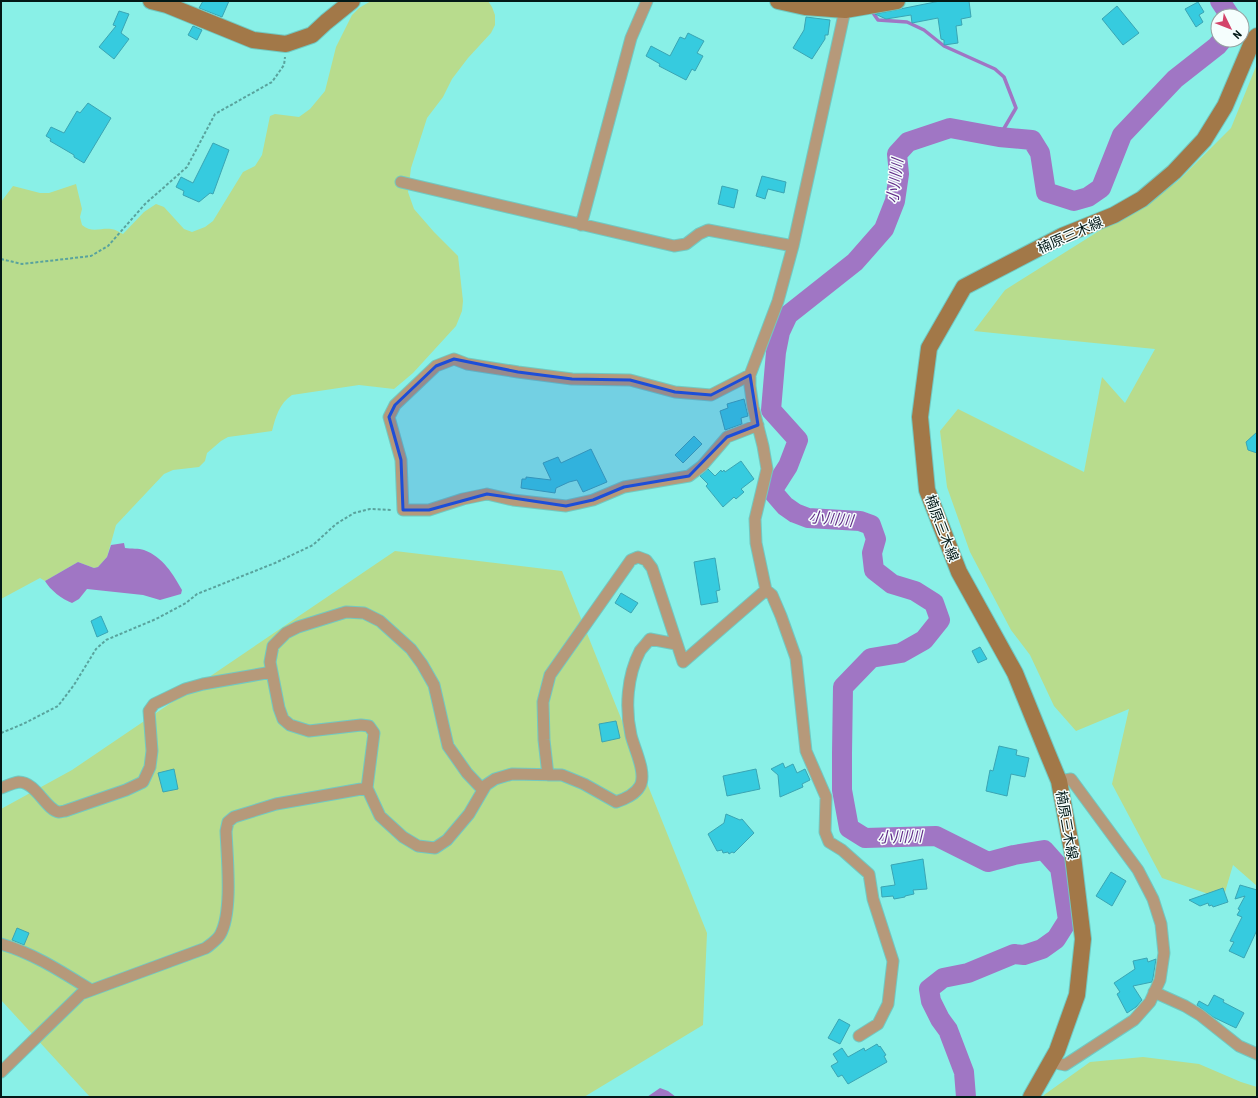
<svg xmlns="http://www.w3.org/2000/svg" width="1258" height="1098" font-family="'Roboto Condensed','Noto Sans JP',sans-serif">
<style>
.green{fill:#b8dc8d}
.water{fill:#a076c4}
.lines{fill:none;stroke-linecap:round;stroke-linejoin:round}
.stream{stroke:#a076c4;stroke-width:3.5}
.river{stroke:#a076c4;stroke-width:20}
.building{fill:#36cbdf;stroke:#3aa5b4}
.street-casing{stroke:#71c9c2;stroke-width:13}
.secondary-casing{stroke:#71c9c2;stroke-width:18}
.path{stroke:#59a39d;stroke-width:2;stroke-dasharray:3 2;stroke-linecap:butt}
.street{stroke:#b6997a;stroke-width:11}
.secondary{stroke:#a27848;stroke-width:16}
.marked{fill:#1d4ed8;fill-opacity:0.2;stroke:#1d4ed8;stroke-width:3;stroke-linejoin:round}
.labels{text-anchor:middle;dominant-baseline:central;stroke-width:3;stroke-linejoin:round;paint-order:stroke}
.street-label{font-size:14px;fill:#031917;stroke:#f5fefd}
.water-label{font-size:15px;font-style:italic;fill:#612a87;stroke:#f5fefd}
</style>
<rect width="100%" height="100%" fill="#89f0e7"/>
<path class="green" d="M371,1H488L492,7L495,15V25L491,33L468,58L452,79L443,97L427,118L411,168L408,192L414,209L434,232L458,256L463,301L462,311L456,326L413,373L394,389L359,385L292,395C279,404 276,416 272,431L228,437L221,441L207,453L205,461L199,467L173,470L164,474L116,525L107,557L98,567L94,568L78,562L45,581L40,578L1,599V202L13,186L40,193H49L76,184L82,209L80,217L82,225C91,233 100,228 111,229C115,229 119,232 123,234L144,212L156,204L164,207L184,229L192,232L205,227L213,221L243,172L255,166L262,155L270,116L275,114L299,117L310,109L325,91L336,47L352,15L359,8Z
M1257,64V886L1233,865L1223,899L1162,878L1112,784L1129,709L1076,731L1054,706L1030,655L1011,630L970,552L947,487L940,431L958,409L1084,472L1102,377L1125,403L1155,349L974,331L1005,290L1177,182L1231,128Z
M395,551L562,571L707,933L703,1025L584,1097H90L1,1000V809L72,770Z
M1143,1057L1199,1064L1241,1082L1257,1087V1097H1043L1044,1095L1090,1062Z"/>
<path class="water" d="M124,543L125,548C131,549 139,548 144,550C163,557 173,574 182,590L181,594L160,600L143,595L87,589L79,599L72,603C62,599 50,590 45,581L78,562L94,568L98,567L107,557L111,545Z
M660,1088L668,1091L676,1097H647Z"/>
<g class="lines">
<path class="stream" d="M871,10L878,20L907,22L924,30L944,46L995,69L1004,77L1016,108L999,137"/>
<path class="river" d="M1220,1L1230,16
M966,1097L964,1072L948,1030L940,1019L931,1001L929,989L943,978L968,973L1014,954L1024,955L1042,949L1056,939L1068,920L1060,868L1044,850L1014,855L988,862L936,836L865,838L849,828L842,790V753L843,687L871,658L901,653L924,640L940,620L934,603L915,591L892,584L874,570L872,553L876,539L871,525L860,521L808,518L795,513L785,506L772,491L788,466L798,440L771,410L776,352L780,332L788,315L855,262L884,229L895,201L899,174L897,154L908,142L950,128L999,137L1032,140L1040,153L1046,192L1074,201L1088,197L1101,188L1122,135L1175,79L1217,46L1222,40"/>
</g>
<path class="building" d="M203,1H229L222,17L199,8Z
M940,1H969L971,17L961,19L962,25L956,26L958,43L944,45V40L941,39L938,18L912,23L911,15L886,19L875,14Z
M1198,2L1204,12L1199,15L1203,22L1196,27L1185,9Z
M1117,6L1139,33L1123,45L1102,19Z
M119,11L129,14L121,33L129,39L114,59L99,47L116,26L113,25Z
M806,17L830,20L828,35H825V39L812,59L793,48L804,30Z
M193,26L202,30L197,40L188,35Z
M688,33L704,41L697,53L703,56L695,71L692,69L686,80L659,66L660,64L646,56L651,46L670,56L680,37L685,39Z
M88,103L111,118L84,163L74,157V155L50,141L51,139L46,136L51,127L64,133L77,111L80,113Z
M213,143L229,150L213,194L210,193L199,202L183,195L184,191L176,187L181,177L193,183Z
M762,176L786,182L784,193L768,189L765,199L756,196Z
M722,186L738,190L734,208L718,204Z
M744,399L748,416L741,418L742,424L725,430L720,411L728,408L727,404Z
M1257,432V453L1248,450L1246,442Z
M694,436L702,444L683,463L675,455Z
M591,449L607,482L583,492L577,480L569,482L556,488L555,493L521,488L522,479H526V477L551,480L543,463L558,457L561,463Z
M741,461L754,479L741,489L744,492L736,499L734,497L723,507L706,486L708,484L700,476L708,469L715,476L721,470L722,472L724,470L725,472Z
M715,558L720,590L716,591L718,602L701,605L694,562Z
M621,593L638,603L631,613L615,603Z
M101,616L108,632L97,637L91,621Z
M980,647L987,659L978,663L972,651Z
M616,721L620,738L602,742L599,724Z
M999,746L1017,750L1016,755L1029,758L1025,777L1011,774L1007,796L986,791L990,770L993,771Z
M783,763L785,768L793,764L797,773L805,769L810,780L802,784L803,787L780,797L778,775L771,769Z
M174,769L178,789L163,792L158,773Z
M756,769L760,789L727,796L723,776Z
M726,814L740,820L742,819L754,833L734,853L732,852L729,854L728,852L723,853L722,850L717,851L708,834L724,823Z
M923,859L927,889L913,890L914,894L905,896V897L894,899L893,896L882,897L881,887L895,885L891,865Z
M1111,872L1126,881L1112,906L1096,896Z
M1240,885L1257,890V930L1244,958L1229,951L1234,942L1230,941L1242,917L1237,915L1240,910L1238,909L1245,896L1235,899Z
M1223,888L1228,902L1213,907L1212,905L1209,906L1208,903L1200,906L1189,900Z
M17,928L29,933L24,945L12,940Z
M1147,958L1148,962L1156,959L1153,978L1152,982L1133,986L1142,1000L1136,1007L1127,1013L1117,994L1120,992L1114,983L1135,969L1133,961Z
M1214,995L1224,1000L1223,1002L1244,1013L1236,1028L1213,1017L1197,1005L1199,1001L1208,1006Z
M839,1019L850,1025L840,1044L828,1038Z
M877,1044L879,1047L880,1046L886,1055L884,1056L887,1062L848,1084L842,1075L838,1077L831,1066L838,1062L833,1054L842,1048L848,1057L864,1048L865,1051Z"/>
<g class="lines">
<defs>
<path id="street" d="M845,10L793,246L778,301L750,375V386L753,407L763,446L767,469L755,519L756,543L766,590L772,595L781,616L796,658L806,751L826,797L825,832L829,842L842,850L869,874L873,899L893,961L888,1004L878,1024L859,1036
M401,182L674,246L686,244L699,234L708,230L793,246
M581,225L631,38L647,1
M750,375L711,395L675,392L630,380L572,379L518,372L467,364L454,359L436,366L395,405L389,417L401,460L403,510H429L463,499L487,494L513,500L566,506L593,500L624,487L689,476L702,466L727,437L758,425
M548,775L544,740L543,702L550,675L631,560L638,557L646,560L652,568L683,662L766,590
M1,788C7,786 12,783 19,782C36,782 46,810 59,812C61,812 63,811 65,811L126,790L143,782L150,767L152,751L149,711L154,704L185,689L203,684L272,672
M483,790L467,773L448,746L434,685L422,664L411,649L380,621L364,613L346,612L298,627L286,633L273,646L270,662L279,708L283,719L290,725L309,731L361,725L369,726L374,733L367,788L380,816L403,837L418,846L435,848L447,840L469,814L486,785L495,779L512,774L562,775L584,784L616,802C625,799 635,795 640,786C647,773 634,748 631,735C625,708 627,676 640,651C643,647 647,643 650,639L676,644
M1,944C33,953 62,972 91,990
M1154,992L1185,1006L1200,1015L1239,1046L1257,1054
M1050,1062L1065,1065L1134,1020L1150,1002L1160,980L1164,953L1161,924L1153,899L1138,870L1071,779L1059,781
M1,1072L81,994L206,948C211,944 217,940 220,935C233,913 227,857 226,831L228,822L234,817L276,804L367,788"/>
<path id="secondary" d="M151,1L167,5L253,40L286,44L312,35L326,22L352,1
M778,1L805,7L845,10L897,1
M1031,1097L1057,1051L1077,995L1083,939L1073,856L1059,781L1047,752L1015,673L959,572L927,490L920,417L929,348L964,287L1062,236L1114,215L1142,199L1174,172L1204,140L1225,106L1253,40L1257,36"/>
</defs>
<use href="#street" class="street-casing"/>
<use href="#secondary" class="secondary-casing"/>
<path class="path" d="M1,259L22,264L91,256L108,246L145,204L187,167L215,114L272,82L284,65L285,57
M1,733L23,724L58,706L74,685L96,649L106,640L156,619L186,603L197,594L275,563L313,545L336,524L354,513L370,509L392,510"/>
<use href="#street" class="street"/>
<use href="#secondary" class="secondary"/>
</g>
<path class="marked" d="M454,359L518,372L572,379L630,380L675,392L711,395L750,375L758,425L727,437L689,476L624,487L593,500L566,506L487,494L429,510H403L401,460L389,417L395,405L436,366Z"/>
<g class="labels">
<g class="street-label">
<text transform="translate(1070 235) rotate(-24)">楠原三木線</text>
<text transform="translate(942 528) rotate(69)">楠原三木線</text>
<text transform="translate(1067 825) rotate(80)">楠原三木線</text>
</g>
<g class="water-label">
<text transform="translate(895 181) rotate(-83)">小川川</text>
<text transform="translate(831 519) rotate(5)">小川川</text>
<text transform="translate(900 837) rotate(-1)">小川川</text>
</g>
</g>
<rect width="1258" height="1098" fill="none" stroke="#031917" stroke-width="4"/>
<g transform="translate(1230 28) rotate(133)"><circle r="19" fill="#f5fefd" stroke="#94a2a1"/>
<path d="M0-3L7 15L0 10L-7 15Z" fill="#d3446a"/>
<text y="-6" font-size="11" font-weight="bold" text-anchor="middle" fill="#031917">N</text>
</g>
</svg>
